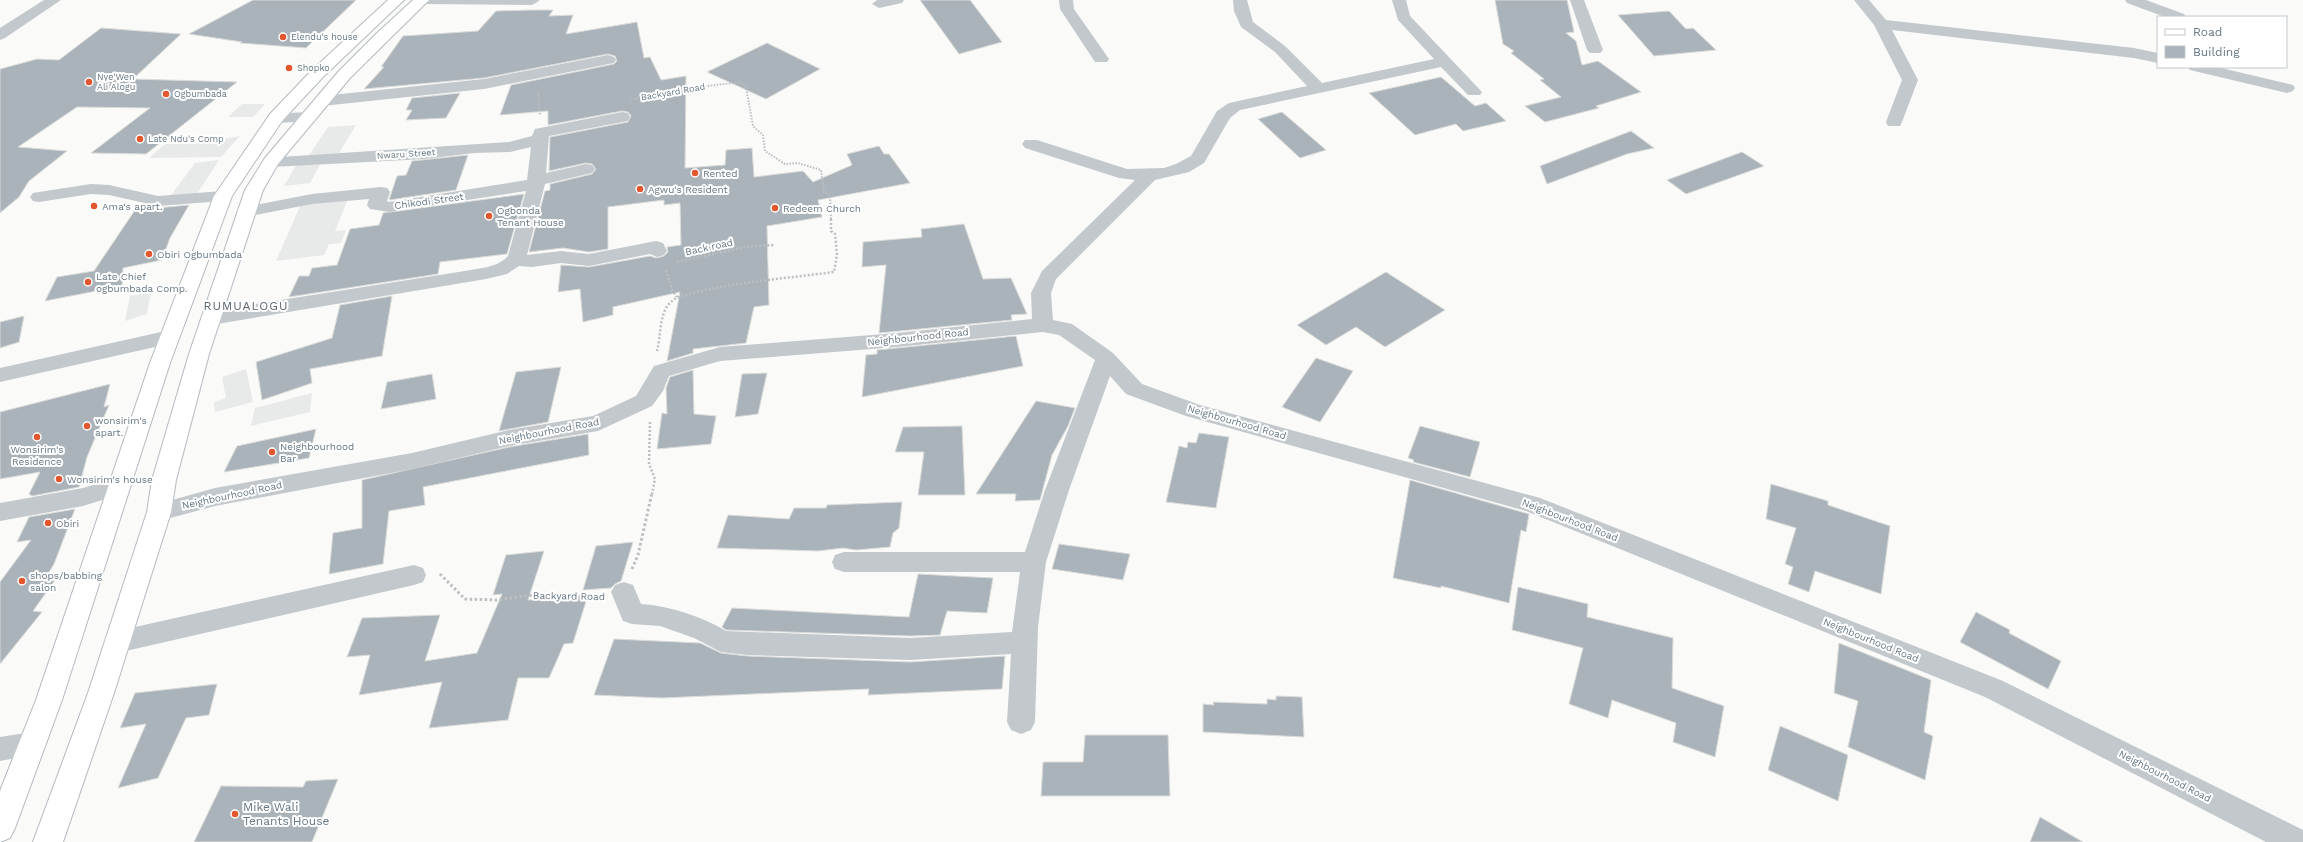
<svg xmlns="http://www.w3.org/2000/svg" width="2303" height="842" font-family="'Work Sans',sans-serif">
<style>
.built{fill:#e8e9e9}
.building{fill:#aab3b9;stroke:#dcdcda}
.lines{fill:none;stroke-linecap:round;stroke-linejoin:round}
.secondary-casing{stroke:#b3babf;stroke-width:2}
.path-far2{stroke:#bbbfc2;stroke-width:2;stroke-dasharray:1.5 1.5;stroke-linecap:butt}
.path-far1{stroke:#bbbfc2;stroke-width:2.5;stroke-dasharray:2 2;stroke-linecap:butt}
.path{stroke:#bbbfc2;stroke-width:3;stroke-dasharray:2.5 2.5;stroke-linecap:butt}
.minor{fill:#c3c8cc;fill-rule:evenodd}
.secondary{fill:#fff;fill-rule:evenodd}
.poi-dot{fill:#e4572e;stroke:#fff;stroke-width:1.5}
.labels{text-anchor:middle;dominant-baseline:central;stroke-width:4;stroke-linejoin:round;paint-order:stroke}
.far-poi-label{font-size:9px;fill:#657683;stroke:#fff;text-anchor:start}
.far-street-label{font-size:9px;fill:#657683;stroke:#fff}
.poi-label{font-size:10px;fill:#657683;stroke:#fff;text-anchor:start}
.street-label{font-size:10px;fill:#657683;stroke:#fff}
.quarter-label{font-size:12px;letter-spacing:1px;fill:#57646e;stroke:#fff}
.near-poi-label{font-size:12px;fill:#657683;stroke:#fff;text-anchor:start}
</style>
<rect width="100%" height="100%" fill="#fafaf8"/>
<path class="built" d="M242,104H265L253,117H228Z
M356,125L339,153L309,155L328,127Z
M240,136L221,157L149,158L165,144H195Z
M219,160L197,194L169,198L195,163Z
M296,165H320L310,183L284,186Z
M348,199L335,231L346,230L341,243L329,244L324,255L276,261L301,204Z
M151,292L147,314L125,321L130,296Z
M246,369L253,402L215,412L214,402L226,398L222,377Z
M312,393L310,412L251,426L255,408Z"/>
<path class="building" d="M253,0H356L306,48L240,43L242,42L189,34Z
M920,0H970L1002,42L959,54Z
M1495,0H1567L1574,32L1566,33L1576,41L1582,65L1598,61L1641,92L1596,106L1599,108L1545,122L1525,106L1561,97L1540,80L1544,79L1511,53L1514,51L1503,44Z
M531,10H553L549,16L573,15L566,34L637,22L644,58L650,57L661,80L686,76L685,168L725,165L726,150L752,148L754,177L803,171L813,182L852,165L847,154L879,146L884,154H889L910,183L818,200L822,217L767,226L769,305L754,307L746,343L693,349V353L667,361L680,292L613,307V315L583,322L580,289L558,292L561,265L589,267L650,256L656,258L664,256L668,252L667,247L681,245L680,203L664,205V200L608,207V249L589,252L563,248L529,252L545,191L550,190V184L592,174L596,169L592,164L586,163L549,171L550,137L628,122L631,116L628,112L622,111L548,125V111L500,115L511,85L614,64L617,61L615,56L608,54L484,78L364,89L384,67H381L403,36L478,31L496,11Z
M1669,11L1686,29L1693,28L1716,50L1654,56L1618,15Z
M101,28L181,34L133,79L237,82L146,154L91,153L150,108L77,107L18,147L67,151L29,181L19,197L0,213V69L37,59L59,60Z
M767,43L820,69L766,99L707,72Z
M1441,77L1475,106L1486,103L1506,121L1463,131L1456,124L1415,135L1369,93Z
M460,93L446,118L406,120L412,110H406L412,98Z
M1282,112L1326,150L1300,158L1258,119Z
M1631,131L1654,148L1627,154L1547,184L1540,166Z
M1742,152L1764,166L1686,194L1667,180Z
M468,155L456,190L389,200L397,176L406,175L412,161Z
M524,194L507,254L440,262L438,274L289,297L299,276H309L312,268L337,265L350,229L379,225L383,213Z
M189,205L170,238L162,260L123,268L122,286L45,301L57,277L94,271L135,210Z
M964,224L983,279L1011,278L1027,314L1011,315L1012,320L879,333L886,265L862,267L863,242L922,237L921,229Z
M1386,272L1445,310L1385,347L1356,327L1326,345L1297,325Z
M392,296L382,356L310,369L312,383L262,400L256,362L332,338L340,305Z
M24,316L19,342L0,348V322Z
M1016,336L1023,366L862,397L866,355L877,354V350Z
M1316,358L1353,371L1320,422L1282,407Z
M561,367L548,422L499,431L516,372Z
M693,370L694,414L716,416L711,444L657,449L662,413L667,414L666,388L670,377Z
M767,373L758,414L735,417L742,374Z
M432,374L436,399L381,409L387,382Z
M110,384L104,407L109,405L87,457L79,487L32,496L29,494L40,472L0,479V412Z
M1036,401L1075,408L1068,426L1052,455L1040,500L1015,501L1016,494H976Z
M962,426L965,495H918L924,452H895L903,427Z
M1420,426L1480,442L1470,477L1413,462L1414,460L1408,458Z
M316,429L309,458L224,472L237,446Z
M1199,433L1229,437L1216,508L1166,502L1179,446L1187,448L1188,442L1196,443Z
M588,434L589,455L423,487L425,505L389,511L383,564L329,574L333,533L362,528V480L509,447Z
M1410,480L1529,514L1526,532L1521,530L1509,603L1441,586V588L1393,578Z
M1771,484L1828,501V505L1890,526L1881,594L1815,571L1809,592L1788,584L1793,567L1785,564L1796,528L1766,519Z
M902,502L899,528L893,533L890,547L856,550L843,548L818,551L717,548L728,515L789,519L794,508H826L827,505Z
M75,509L54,564L43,582L55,580L33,611L42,612L0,664V582L31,540L17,542L29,517Z
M633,542L621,581L615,584L611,588L583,590L596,546Z
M1059,544L1130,554L1123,580L1052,569Z
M544,551L528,600L588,595L573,643L564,644L549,678H518L508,720L429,728L442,682L359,695L370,655L347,657L362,618L440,615L425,661L477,653L502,594L493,595L506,555Z
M918,574L993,578L987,613L947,611L940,635L910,636L726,630L722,627L732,608L909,617Z
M1518,587L1588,604L1587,617L1673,638L1672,688L1724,706L1715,757L1673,742L1676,723L1612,700L1608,718L1569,704L1583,648L1512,630Z
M1976,612L2010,630L2009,633L2061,661L2048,689L1960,642Z
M614,639L700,643L721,653L747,656L910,662L1005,656L1002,689L868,695L869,689L662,698L594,695Z
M1839,643L1931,680L1924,732L1933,736L1925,780L1848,747L1858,701L1834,693Z
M217,684L209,715L186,718L158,778L118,788L146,724L120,728L135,693Z
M1276,696L1302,697L1304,737L1203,732V704L1214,705L1213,702L1267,704V699L1276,700Z
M1780,726L1848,755L1838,801L1768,770Z
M1085,735H1168L1170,796H1041L1043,762H1083Z
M338,779L312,842H194L221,786L303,787L306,781Z
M2040,817L2083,842H2030Z"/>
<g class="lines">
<defs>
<path id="secondary" d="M388,0H404L323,77L282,121L232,196L170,363L62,700L15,828L10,838L0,842V791L36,700L150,363L214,196L270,114L311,71Z
M413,0H429L350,78L278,164L263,190L209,354L176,480L171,512L114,693L63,842H33L88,693L147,512L152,480L189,354L245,190L265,158L338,72L377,33Z"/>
</defs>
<use href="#secondary" class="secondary-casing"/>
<path class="path-far2" d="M538,92L540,115
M631,99L690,88L741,82L746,87L753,126L763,135L765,151L785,164L798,163L821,170L824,192L830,195L831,219"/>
<path class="path-far1" d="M677,262L745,247L774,245
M666,270L672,290L677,297
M657,351C661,337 659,315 669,304C672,301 675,298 679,297C728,282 783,279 834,272L837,255L835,234L831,231V218
M650,422L649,464L655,479L652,494"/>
<path class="path" d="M632,569L638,555L652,493
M440,574L465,599L497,600L533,595L598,596"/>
<path class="minor" d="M44,0H61L5,38L0,40V28Z
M415,0H539V1L532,5L422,4Z
M877,0H904L902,3L879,8L872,4Z
M1059,0H1073L1074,9L1109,59L1107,62H1095L1060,9Z
M1233,0H1247L1253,22L1285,46L1322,83L1434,59L1398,20L1392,0H1406L1410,16L1482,92L1480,95H1468L1441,67L1240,110L1230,118L1204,163L1189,172L1155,180L1056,279L1051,293L1053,320L1072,324L1113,353L1142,384L1200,405L1540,498L2003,681L2303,830V842H2266L1985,697L1526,511L1186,416L1126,394L1110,376L1069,490L1046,562L1038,627L1035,722L1031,730L1021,734L1011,730L1007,722L1011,654L910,660L747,655L721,652L694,638L660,626L632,624L623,621L611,592L615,585L624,582L633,585L641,604C670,606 701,616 726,631L910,638L1012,632L1020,572H844L835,569L832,562L835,555L844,552H1025L1045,490L1095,360L1059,335L1043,332L897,347L720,361L669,376L663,391L652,406L598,431L509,446L412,469L215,506L159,521L151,518L147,512L151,506L215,488L412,453L509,430L593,416L636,396L654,366L720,347L897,333L1032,319L1031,293L1042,271L1135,180L1119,178L1025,148L1022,144L1025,140H1037L1127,169L1164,168L1176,164L1191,156L1217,111L1229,103L1307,86L1275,52L1241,27L1234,11Z
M1570,0H1584L1603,50L1600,53H1590L1587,50Z
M1854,0H1869L1886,20L2134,48L2158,53V63L2134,58L1892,30L1918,80L1902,122L1900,126H1888L1886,122L1902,80L1874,25Z
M2125,0H2146L2184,14L2186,17H2165L2127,3Z
M608,55L614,57L616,60L614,63L484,89L322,106L316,104L314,101L316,98L322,96L484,79Z
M2188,67H2217L2293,85L2295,88L2293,91L2287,93L2190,70Z
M309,112L315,113L317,117L315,121L276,123L270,122L268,118L270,114Z
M622,112L628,113L630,117L628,121L549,136L546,173L586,164L592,165L595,169L592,173L545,184L527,255L561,251L589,254L656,241L663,243L667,251L664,255L657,257L650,254L589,266L561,263L532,267L519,266L507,274L486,279L211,325L204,323L201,318L204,313L211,311L465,271C480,268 497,268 508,256L526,191L389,212L370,209L367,205L369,199L312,204L245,217L239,216L236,212L239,208L245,207L312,194L381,187L387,188L390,192L387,201L389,202L527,180L531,147L510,152L474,153L425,159L271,167L265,166L262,162L265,158L509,142L532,136L535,129Z
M91,184L109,185L158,196L223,191L229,192L232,196L229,200L223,201L158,206L109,195L91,194L39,202L33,201L30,197L33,193L39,192Z
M170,330L177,332L180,337L177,342L0,382V368Z
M120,477L128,480L132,486L128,492L83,506L0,521V503L83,488Z
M414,565L423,568L426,575L423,582L414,585L117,653L108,650L104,642L108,634L117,631Z
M32,732L42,735L46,744L42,753L0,761V737Z"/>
<use href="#secondary" class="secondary"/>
</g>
<g class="poi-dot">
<circle cx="283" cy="37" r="4"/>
<circle cx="289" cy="68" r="4"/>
<circle cx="89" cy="82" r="4"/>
<circle cx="166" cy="94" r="4"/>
<circle cx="140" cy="139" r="4"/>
<circle cx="695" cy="173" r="4"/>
<circle cx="640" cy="189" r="4"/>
<circle cx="94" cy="206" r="4"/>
<circle cx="775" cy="208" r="4"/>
<circle cx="489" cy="216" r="4"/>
<circle cx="149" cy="254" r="4"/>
<circle cx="88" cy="282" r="4"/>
<circle cx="87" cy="426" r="4"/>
<circle cx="37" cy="437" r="4"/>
<circle cx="272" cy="452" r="4"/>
<circle cx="59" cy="479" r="4"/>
<circle cx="48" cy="523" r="4"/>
<circle cx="22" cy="581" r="4"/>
<circle cx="235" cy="814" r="4"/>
</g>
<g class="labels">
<g class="far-poi-label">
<text x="291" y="37">Elendu's house</text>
<text x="297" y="68">Shopko</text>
<text x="97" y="77">Nye'Wen<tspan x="97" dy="10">Ali Alogu</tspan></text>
<text x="174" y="94">Ogbumbada</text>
<text x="148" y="139">Late Ndu's Comp</text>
</g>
<g class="far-street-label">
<text transform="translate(673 92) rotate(-10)">Backyard Road</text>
<text transform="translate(406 154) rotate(-4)">Nwaru Street</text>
</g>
<g class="poi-label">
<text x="703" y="173">Rented</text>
<text x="648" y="189">Agwu's Resident</text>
<text x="102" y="206">Ama's apart.</text>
<text x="783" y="208">Redeem Church</text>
<text x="497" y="210">Ogbonda<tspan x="497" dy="12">Tenant House</tspan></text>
<text x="157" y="254">Obiri Ogbumbada</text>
<text x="96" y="276">Late Chief<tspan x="96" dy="12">ogbumbada Comp.</tspan></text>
<text x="95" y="420">wonsirim's<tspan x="95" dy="12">apart.</tspan></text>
<text x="280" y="446">Neighbourhood<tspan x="280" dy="12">Bar</tspan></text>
<text x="37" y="449" text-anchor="middle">Wonsirim's<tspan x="37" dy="12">Residence</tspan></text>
<text x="67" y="479">Wonsirim's house</text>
<text x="56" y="523">Obiri</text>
<text x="30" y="575">shops/babbing<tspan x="30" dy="12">salon</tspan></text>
</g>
<g class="street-label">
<text transform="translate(429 201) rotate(-8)">Chikodi Street</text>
<text transform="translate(709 247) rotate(-12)">Back road</text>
<text transform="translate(918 337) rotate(-6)">Neighbourhood Road</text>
<text transform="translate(1237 422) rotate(16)">Neighbourhood Road</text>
<text transform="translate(549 431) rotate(-11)">Neighbourhood Road</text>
<text transform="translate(232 495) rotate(-12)">Neighbourhood Road</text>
<text transform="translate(1570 520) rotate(21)">Neighbourhood Road</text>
<text transform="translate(569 596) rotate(1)">Backyard Road</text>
<text transform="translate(1871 640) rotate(22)">Neighbourhood Road</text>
<text transform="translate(2165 776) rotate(27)">Neighbourhood Road</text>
</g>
<g class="quarter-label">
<text x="246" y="306">RUMUALOGU</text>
</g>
<g class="near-poi-label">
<text x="243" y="807">Mike Wali<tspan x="243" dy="14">Tenants House</tspan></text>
</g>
</g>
<rect x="2157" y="16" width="130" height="52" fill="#ffffff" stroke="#c1c8cd"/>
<rect x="2165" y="29" width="20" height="6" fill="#ffffff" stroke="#c1c8cd"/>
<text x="2193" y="36" font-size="12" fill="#657683">Road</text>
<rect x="2165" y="46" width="20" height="12" fill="#aab3b9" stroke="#c1c8cd"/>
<text x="2193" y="56" font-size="12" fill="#657683">Building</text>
</svg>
